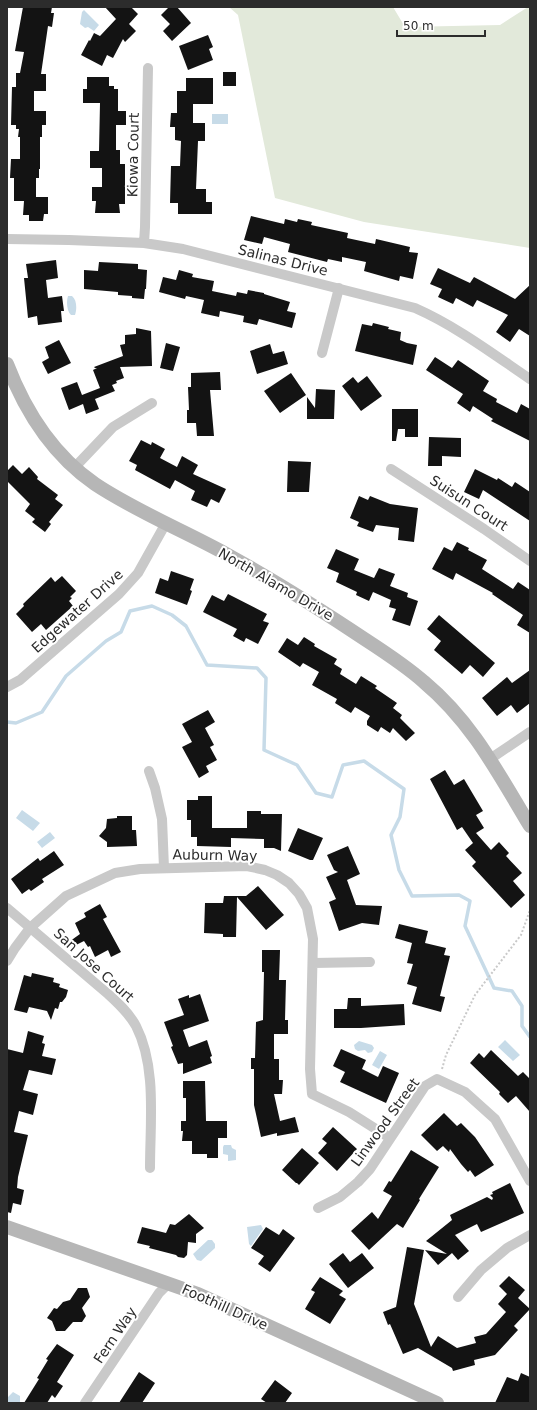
<svg xmlns="http://www.w3.org/2000/svg" width="537" height="1410" font-family="'DejaVu Sans',sans-serif">
<style>
.green{fill:#e2e9da}
.water{fill:#c7dbe8}
.lines{fill:none;stroke-linecap:round;stroke-linejoin:round}
.stream{stroke:#c7dbe8;stroke-width:3.5}
.building{fill:#131313}
.path{stroke:#c9c9c9;stroke-width:2;stroke-dasharray:2 2;stroke-linecap:butt}
.street{stroke:#c9c9c9;stroke-width:10}
.secondary{stroke:#b6b6b6;stroke-width:14}
.labels{text-anchor:middle;dominant-baseline:central;stroke-width:4;stroke-linejoin:round;paint-order:stroke}
.street-label{font-size:14px;fill:#2c2c2c;stroke:#fff}
</style>
<rect width="100%" height="100%" fill="#fff"/>
<path class="green" d="M229,7H393L405,27L500,25L528,7H530V248L364,222L275,198L238,15Z"/>
<path class="water" d="M84,10L99,25L94,31L88,27L85,28L80,24L82,12Z
M212,114H228V124H212Z
M68,296H72C77,300 77,309 75,315H71C67,311 66,302 68,296Z
M22,810L40,823L33,831L16,818Z
M50,832L55,838L42,848L37,842Z
M505,1040L520,1055L513,1061L498,1047Z
M359,1041L372,1045L374,1048L372,1052L368,1053L365,1050L358,1051L355,1049L354,1045Z
M380,1051L387,1055L379,1069L372,1065Z
M224,1145H231L232,1148L236,1150V1160L228,1161V1155L223,1154V1147Z
M261,1225L263,1229L251,1246L249,1244L247,1227Z
M208,1240H212L215,1244V1248L201,1261L197,1260L193,1254Z
M13,1392L20,1396V1402L7,1403L8,1397Z"/>
<g class="lines">
<path class="stream" d="M7,722L16,723L42,712L66,676L106,641L121,632L130,611L152,606L172,615L186,626L207,665L257,668L266,678L264,750L297,765L316,793L332,797L343,765L364,761L404,789L400,817L391,835L399,870L412,896L459,895L470,901L465,926L494,988L512,991L522,1006V1026L530,1037"/>
</g>
<path class="building" d="M23,7H52L51,13H54L52,27L48,26L41,74H46V91H34V111H46V125H42V137H40V169H39V178H36V197H48V214H44L43,221H29V215H23L24,201H14V178H10L11,159H20V137H18L19,129H16V125H11L12,87H16V73H20L24,52L15,51Z
M105,7H131L138,14L129,24L136,31L125,42L123,39L113,58L107,55L102,66L81,55L89,40L90,41L94,33L100,36L116,19Z
M169,7H177L191,23L172,41L163,31L170,24L161,15Z
M208,35L213,47L209,49L213,60L188,70L179,46Z
M223,72H236V86H223Z
M87,77H109V86H114V89H118V111H126V125H116V150H120V164H125V204H119L120,213H95L96,201H92V187H102V168H90V151H99L100,103H83V89H87Z
M186,78H213V104H193V123H205V141H198L196,189H206V202H212V214H178V203H170L171,166H180L181,141L175,140V127H170L171,113H177V91H186Z
M251,216L284,224L285,219L297,222L298,219L312,222L311,225L348,233L347,238L375,244L376,239L410,247L409,252L418,253L413,279L400,276L399,281L364,271L366,262L342,257V262L328,259L327,262L288,252L290,244L264,237L262,244L244,240Z
M56,260L58,278L46,280L48,298L62,296L64,311H61L62,322L38,325L37,316L28,318L24,278H28L26,264Z
M99,262L138,264V269L147,270L146,289H145L144,299L132,298V296L118,295V292L84,289V270L98,271Z
M438,268L470,283L474,277L515,299L530,285V336L519,329L510,342L496,332L508,315L477,300L473,307L456,298L453,304L438,297L442,289L430,284Z
M179,270L193,274L192,277L214,281L212,291L236,296L237,292L247,294L248,290L264,293V294L290,302L287,311L296,313L292,328L259,319L257,325L243,322L244,316L220,311L219,317L201,313L204,300L186,296L185,299L159,292L163,277L176,280Z
M373,323L389,327L388,329L401,332L400,340L407,343L417,345L413,365L355,351L362,324L372,326Z
M136,328L151,331L152,366L120,367L124,378L116,381L117,383L112,385L115,391L95,399L99,409L86,414L83,404L69,410L61,388L77,382L82,395L100,388L93,370L97,368H95L94,367L123,356L120,345L125,344V335L136,334Z
M59,340L71,363L48,374L42,362L49,358L45,347Z
M166,343L180,347L173,371L160,368Z
M270,344L273,354L284,351L288,364L257,374L250,351Z
M435,357L452,368L458,360L489,381L483,391L497,399L496,402L517,413L521,404L530,409V441L491,421L493,419L473,406L470,412L457,403L463,394L426,370Z
M220,372L221,390H210L214,436H197L196,423H187V410H189L188,387H191V373Z
M291,373L306,395L280,413L264,391Z
M367,376L382,396L361,411L342,386L353,377L358,383Z
M316,389L335,390L334,419H307V397L315,408Z
M392,409H418V437H405V429H398L396,441H392Z
M429,437L461,438V457L442,456V466H428Z
M141,440L151,445L152,442L165,449L160,458L177,467L182,456L198,465L193,474L226,489L219,503L211,499L207,507L191,500L195,491L175,480L170,489L135,470L137,465L129,461Z
M288,461L311,462L309,492H287Z
M13,465L22,474L29,467L38,477L37,479L58,495L55,499L63,505L49,522L51,524L45,532L32,522L35,519L25,511L30,504L7,481V471Z
M475,469L497,480L498,478L512,487L515,482L530,492V521L483,490L479,499L464,492Z
M359,496L368,500L370,496L390,504L418,508L414,542L398,540L399,528L376,525L373,532L357,526L359,522L350,518Z
M457,542L469,548L468,550L487,560L482,569L513,589L518,582L530,590V633L517,625L523,615L492,594L493,593L456,573L453,580L432,569L444,547L452,551Z
M336,549L359,559L354,570L374,578L379,568L395,574L390,586L408,593L407,597L418,601L410,626L392,620L396,609L389,607L391,600L373,592L369,601L356,595L357,592L336,582L339,573L327,568Z
M171,571L194,579L190,590L192,591L187,605L155,593L160,578L168,581Z
M62,576L76,591L70,597L72,598L69,601L73,606L46,630L41,624L32,632L16,614L24,606L23,604L51,577L55,582Z
M228,594L267,614L263,621L269,623L258,644L246,638L244,642L233,636L237,629L203,612L212,595L224,601Z
M439,615L495,663L483,677L470,665L462,674L434,650L441,641L427,629Z
M304,637L315,644L314,646L337,659L334,664L342,669L340,674L356,684L361,676L377,686L375,688L397,703L393,708L402,715L400,718L415,733L406,741L393,728L390,733L381,727L378,732L367,725V721L370,716L355,707L351,713L335,703L337,699L312,685L319,672L303,663L300,667L278,652L287,638L298,645Z
M530,670V703L517,713L511,705L497,716L482,698L507,677L512,683Z
M208,710L215,722L205,728L214,745L210,747L217,760L206,766L209,772L199,778L182,747L192,742L182,724Z
M445,770L454,785L464,779L483,811L476,815L484,828L476,833L491,850L499,842L509,853L506,856L522,873L513,881L525,895L511,908L472,866L476,862L465,850L473,843L462,827L457,830L430,779Z
M198,796H212V828H247V811H261V814H282L281,851L274,848H264V839L231,838V847L197,846V837H191V820H187V800H198Z
M117,816H132V830H136L137,846L107,847V842L99,836L106,828L107,819L117,818Z
M298,828L323,838L313,860H310L288,851Z
M348,846L360,874L347,880L356,905L382,906L379,925L362,923L339,931L329,902L336,899L326,877L338,872L334,870L327,855Z
M54,851L64,865L42,879L44,882L31,891L29,889L22,894L11,879L38,858L40,861Z
M258,886L284,915L266,930L237,897L236,937H223V934L204,933L205,903H223L224,896H246Z
M100,904L107,917L103,919L121,952L111,957L108,950L95,957L90,946L88,947L84,941L68,949L66,944L80,934L75,923L86,917L84,913Z
M399,924L428,931L425,943L446,948L444,955L450,956L440,996L445,997L441,1012L412,1004L417,987L407,984L413,964L407,963L412,943L395,938Z
M262,950H280L279,980H286L285,1020H288V1034H274V1059H279V1080H283L282,1094H274L280,1121L295,1117L299,1132L277,1136V1133L261,1137L254,1105V1069H251V1058H255L256,1022L263,1020L264,972H262Z
M32,973L54,978L53,982L60,984L59,987L68,990L66,997L62,1002H60L58,1009L55,1008L51,1020L47,1011L29,1007L27,1013L14,1010L24,975L31,977Z
M200,994L209,1021L183,1030L189,1047L207,1040L212,1056L210,1057L212,1063L183,1074V1063L178,1064L171,1047L173,1046L164,1022L184,1015L178,999L189,995V998Z
M348,998H361V1006L404,1004L405,1025L361,1028H334V1009H347Z
M28,1031L44,1036L42,1043L45,1044L42,1056L56,1059L52,1075L29,1070L23,1090L38,1094L33,1115L19,1111L14,1132L28,1135L18,1177L17,1188L24,1190L21,1205L13,1203L11,1213L7,1212V1049L23,1053Z
M341,1049L366,1060L362,1069L378,1077L383,1066L399,1073L386,1103L340,1082L345,1072L333,1066Z
M491,1050L518,1076L523,1072L530,1079V1112L516,1096L508,1103L499,1094L500,1092L470,1063L479,1053L484,1058Z
M183,1081H205L206,1121H227V1138H218V1158H207V1154H192V1141H182L183,1131H181V1121H186V1098H183Z
M444,1113L457,1126L461,1123L475,1137L494,1165L475,1177L470,1170L468,1172L461,1164L450,1149L449,1152L443,1146L437,1151L421,1135Z
M333,1127L357,1149L337,1171L318,1153L327,1143L322,1139Z
M302,1148L319,1163L299,1185L297,1183H296L282,1170Z
M411,1150L439,1167L419,1199L420,1200L403,1228L397,1224L369,1250L351,1231L372,1212L378,1219L392,1196L383,1191L389,1181L391,1182Z
M510,1183L524,1213L481,1232L477,1224L455,1235L469,1251L458,1260L452,1253L438,1265L425,1250L447,1254L426,1241L452,1220L450,1215L487,1197L492,1200L493,1198L490,1195L493,1194L492,1192Z
M189,1214L204,1228L196,1234V1243L188,1242L187,1255L184,1258L178,1257L176,1255L149,1248L150,1246L137,1243L142,1227L166,1233L170,1224L175,1225Z
M266,1227L279,1235L283,1229L295,1238L270,1272L258,1264L264,1256L251,1248Z
M407,1247L424,1250L414,1304L431,1347L438,1336L457,1348L476,1343L474,1337L486,1334L506,1312L498,1304L507,1294L499,1286L509,1276L525,1290L518,1298L530,1309L514,1326L518,1330L495,1355L474,1360L475,1365L453,1371L452,1368L418,1348L403,1354L390,1324L388,1325L383,1312L396,1307Z
M343,1253L350,1262L362,1253L374,1268L348,1288L329,1264Z
M320,1277L343,1291L339,1295L346,1299L330,1324L305,1309L315,1292L311,1290Z
M78,1288H87L90,1297L82,1308L86,1316L82,1322H73L65,1331H56L52,1321L47,1318L54,1308L57,1309L63,1302L70,1300Z
M57,1344L74,1355L57,1382L63,1386L55,1398L52,1395L47,1403H24L39,1379L37,1378L48,1360L46,1359Z
M139,1372L155,1383L142,1403H119Z
M521,1373L530,1377V1403H495L507,1377L518,1381Z
M275,1380L292,1393L285,1403H267L261,1399Z"/>
<g class="lines">
<path class="path" d="M442,1069L446,1055L475,995L521,935L530,910"/>
<path class="street" d="M7,239L69,240L144,243L183,249L415,308C456,326 493,354 530,379
M144,243L145,227L148,68
M322,353L339,288
M75,467L113,427L152,403
M391,469L484,529L530,561
M7,687L20,680L119,594L138,573L166,523
M490,759L530,732
M149,771L155,788L162,819L164,868
M7,908L108,994C118,1003 129,1013 136,1026C157,1067 150,1122 150,1168
M7,961L15,948L30,928L66,896L115,873L140,869L247,866L265,870L277,875L289,883L299,894L307,908L313,939L310,1069L312,1094L349,1112L390,1138
M313,963L370,962
M318,1208L340,1197L358,1182L370,1169L425,1086L437,1079L465,1092L495,1119L530,1181
M458,1297L481,1270L507,1248L530,1235
M85,1403L159,1293L169,1283"/>
<path class="secondary" d="M7,364C25,411 53,455 95,484C137,512 185,531 228,555C275,581 321,610 366,640C386,653 406,666 424,682C472,722 498,773 530,826
M7,1227L198,1294L437,1403"/>
</g>
<g class="labels">
<g class="street-label">
<text transform="translate(133 155) rotate(-89)">Kiowa Court</text>
<text transform="translate(283 260) rotate(14)">Salinas Drive</text>
<text transform="translate(469 503) rotate(33)">Suisun Court</text>
<text transform="translate(276 584) rotate(30)">North Alamo Drive</text>
<text transform="translate(77 611) rotate(-42)">Edgewater Drive</text>
<text transform="translate(215 855) rotate(1)">Auburn Way</text>
<text transform="translate(94 965) rotate(42)">San Jose Court</text>
<text transform="translate(385 1122) rotate(-54)">Linwood Street</text>
<text transform="translate(225 1307) rotate(24)">Foothill Drive</text>
<text transform="translate(115 1335) rotate(-56)">Fern Way</text>
</g>
</g>
<rect width="537" height="1410" fill="none" stroke="#2c2c2c" stroke-width="16"/>
<path d="M397 30v6h88v-6" fill="none" stroke="#2c2c2c" stroke-width="2"/>
<text x="403" y="30" font-size="12" fill="#2c2c2c" stroke="#ffffff" stroke-width="3" paint-order="stroke">50 m</text>
</svg>
